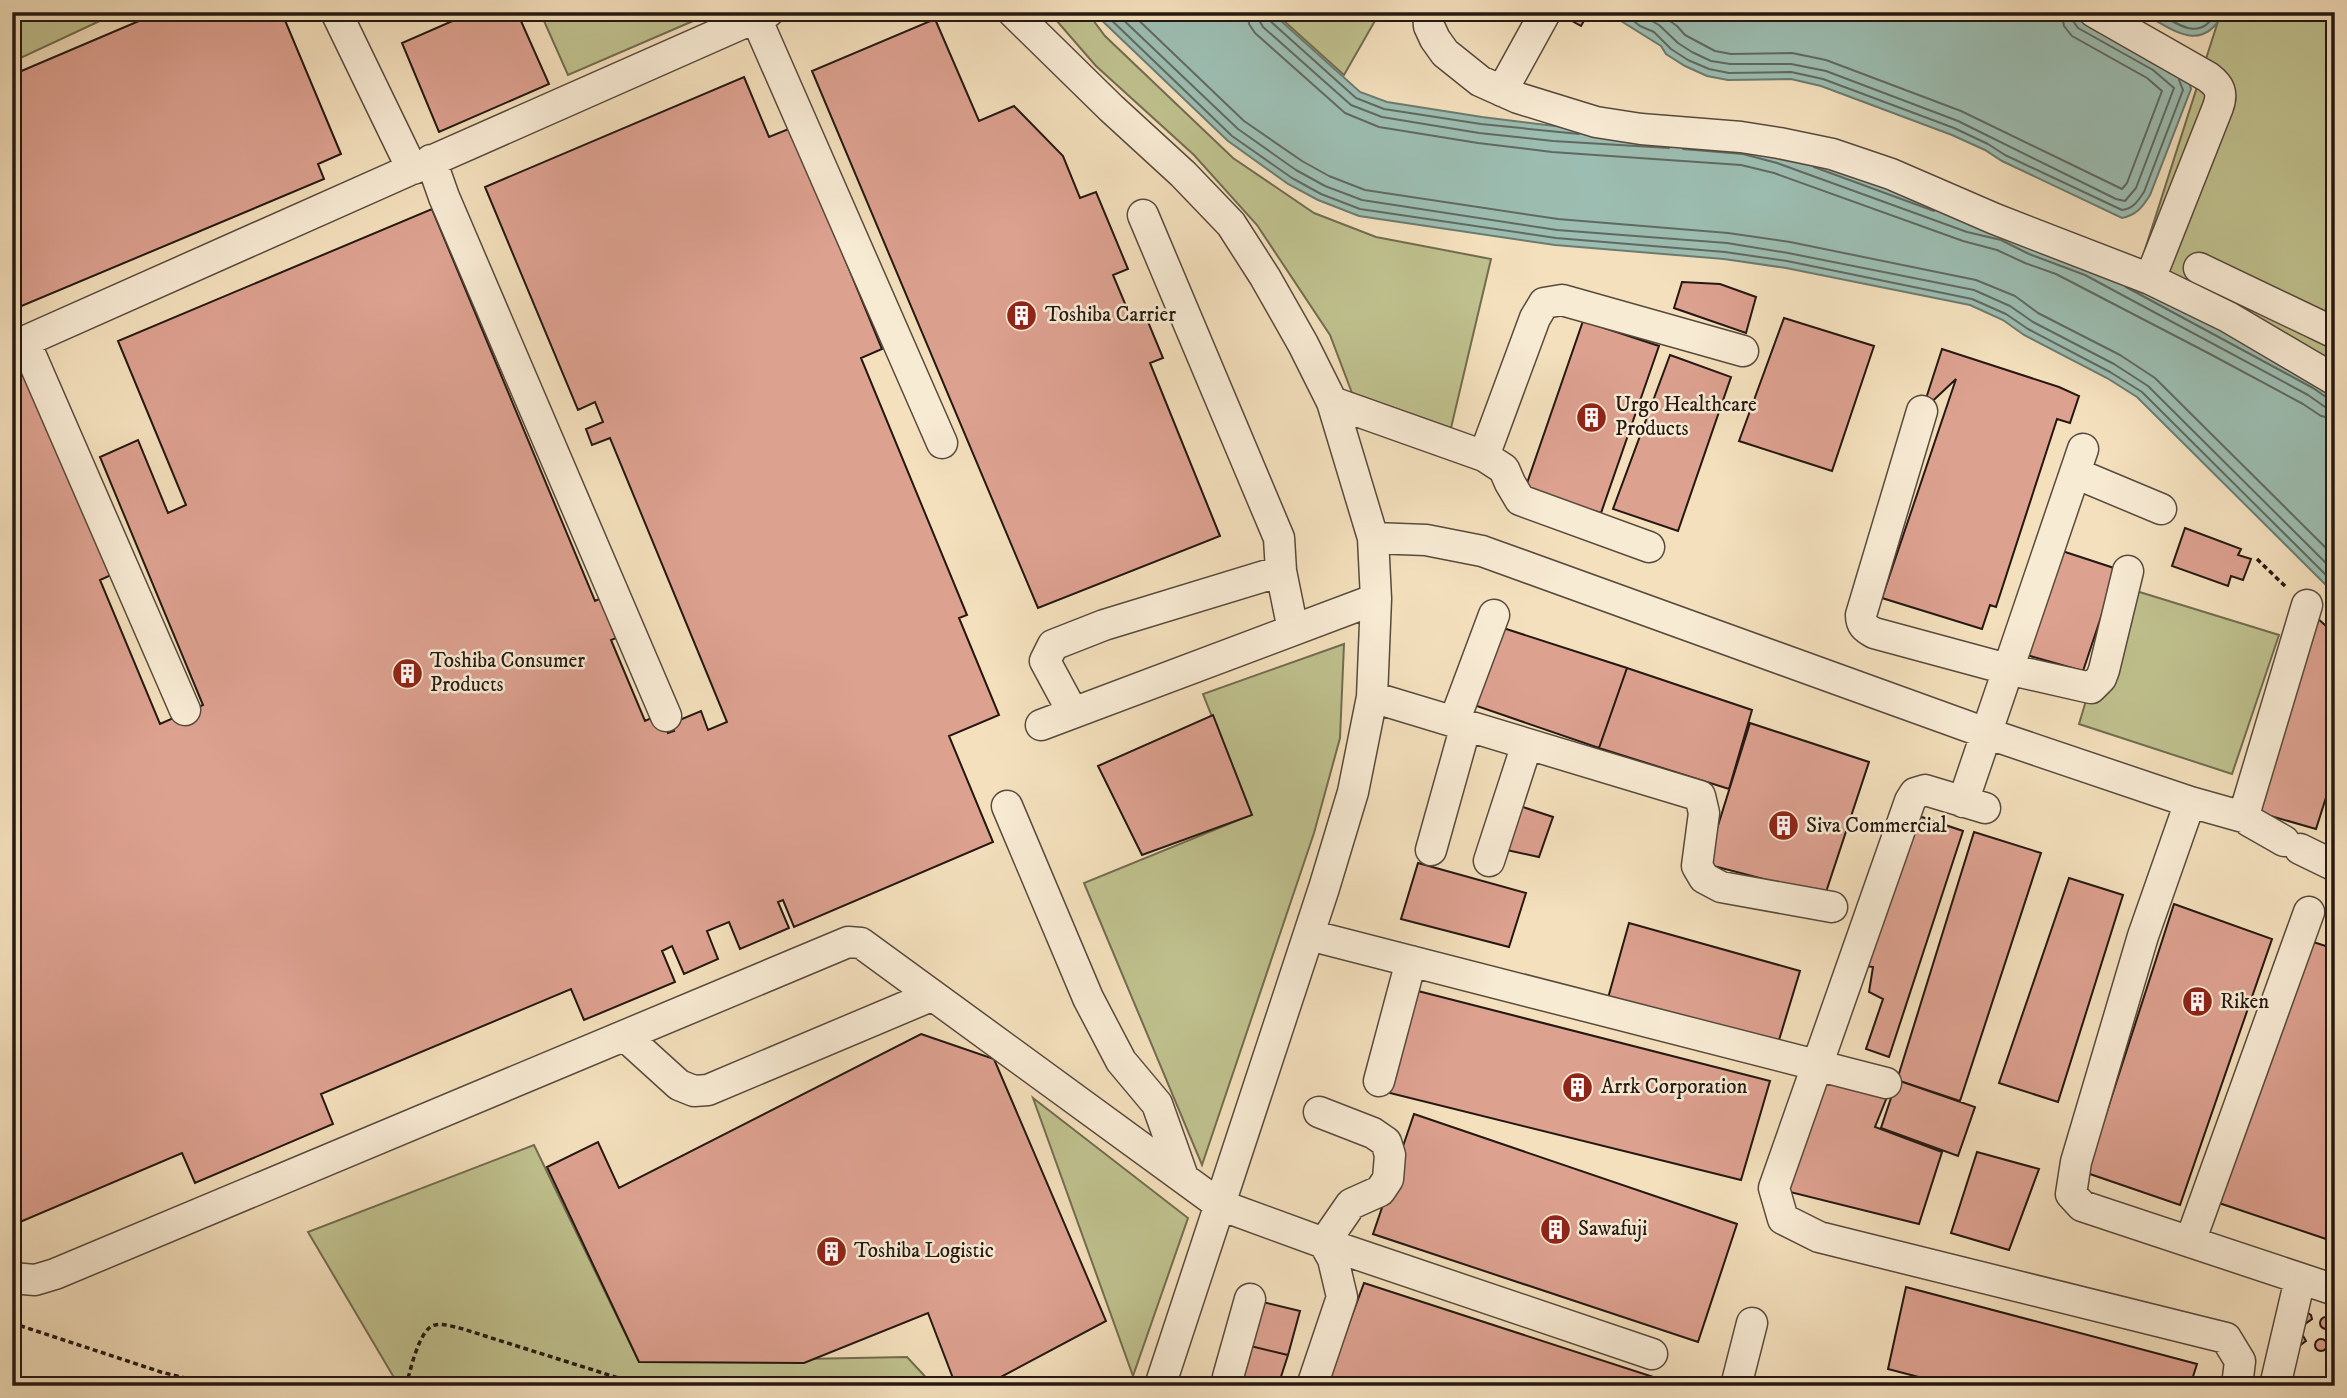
<svg xmlns="http://www.w3.org/2000/svg" width="2347" height="1398" font-family="'IM FELL DW Pica',serif">
<style>
.green{fill:#bfc18e;stroke:#726c50;stroke-width:2}
.water{fill:#9cbdb1;stroke:#6c7b71;stroke-width:2}
.lines{fill:none;stroke-linecap:round;stroke-linejoin:round}
.shore{stroke:#606a62;stroke-width:2}
.building{fill:#dda190;stroke:#241812;stroke-width:2}
.minor-casing{stroke:#584a3d;stroke-width:33}
.path{stroke:#241812;stroke-width:3.5;stroke-dasharray:5 3.5;stroke-linecap:butt}
.minor{stroke:#f8ebd4;stroke-width:30}
.labels{text-anchor:middle;dominant-baseline:central;stroke-width:5;stroke-linejoin:round;paint-order:stroke}
.poi-label{font-size:21px;fill:#241812;stroke:#f8ebd4;text-anchor:start}
</style>
<rect width="100%" height="100%" fill="#f4e0bd"/>
<filter id="stains"><feTurbulence type="fractalNoise" baseFrequency=".00286" numOctaves="4"/><feColorMatrix values="0 0 0 0 .2 0 0 0 0 .09 0 0 0 0 .02 0 0 0 .5 -.17"/></filter>
<radialGradient id="worn" r=".72"><stop offset=".6" stop-color="#630" stop-opacity="0"/><stop offset="1" stop-color="#630" stop-opacity=".3"/></radialGradient>
<path class="green" d="M12,12H119L12,62Z
M540,12H714L568,75Z
M1049,12H1087L1105,36L1233,158L1314,213L1376,237L1491,259L1451,428L1352,393L1330,335L1257,225L1194,155L1096,66Z
M1274,12H1380L1344,75Z
M2221,12H2335V377L2141,262Z
M2120,586L2279,635L2232,774L2079,724Z
M1344,644L1340,738L1314,833L1202,1165L1084,883L1251,815L1203,694Z
M1033,1098L1188,1218L1133,1376Z
M534,1145L639,1362L907,1357L934,1386H399L308,1232Z"/>
<path class="water" d="M1093,12H1271L1360,92L1387,102L1482,117L1555,126L1746,139L2006,225L2222,331L2335,394V594L2137,397L2107,378L2024,335L2003,320L1970,305L1786,268L1724,259L1555,245L1359,216L1318,200L1288,184L1228,141Z
M1612,12H2082L2189,80L2191,89L2150,195C2142,208 2136,215 2122,218L2002,161L1985,150L1952,135L1821,86L1791,79L1728,80L1707,76L1685,66L1666,54L1661,46L1621,21Z
M2141,12H2224C2202,55 2173,30 2141,12Z"/>
<g class="lines">
<path class="shore" d="M1103,12L1232,136L1292,178L1321,194L1360,209L1556,238L1725,252L1787,261L1972,299L2006,314L2028,329L2110,372L2142,392L2335,584
M1115,12L1238,129L1296,170L1325,186L1362,200L1557,230L1727,243L1788,253L1974,290L2010,306L2033,322L2114,364L2148,386L2335,572
M1130,12L1244,121L1302,161L1329,176L1365,190L1558,219L1728,233L1790,242L1976,280L2015,296L2038,313L2120,355L2155,378L2335,557
M1248,12L1249,24L1255,33L1345,113L1379,127L1478,143L1552,152L1741,165L1774,173L1963,241L1997,250L2025,263L2056,274L2210,354L2303,404L2321,416L2335,419
M1258,12L1259,20L1263,27L1351,105L1382,117L1479,133L1553,141L1669,148
M1267,12L1269,20L1356,98L1384,109L1481,124L1579,134
M1622,12L1640,26L1654,32L1671,49L1688,60L1709,69L1729,73L1791,72L1823,79L1954,128L1988,144L2005,155L2122,210C2133,209 2138,201 2144,192L2183,90L2179,80
M1636,12L1659,25L1678,43L1692,52L1711,61L1730,64H1791L1826,71L1958,121L2116,199L2125,201L2136,188L2174,88L2153,70L2078,28L2073,21L2072,12
M1657,12L1677,26L1685,35L1715,51L1731,54L1792,53L1826,60L1961,111L2122,189L2127,183L2162,91L2147,78L2072,36L2064,26L2061,12
M2156,12C2178,24 2200,43 2216,12
M1683,149L1743,154L1777,163L1967,232L2001,240L2029,254L2085,275L2308,395L2325,407L2335,408
M1814,167L1934,211
M2126,287L2313,388L2329,399H2335"/>
</g>
<path class="building" d="M160,12H297L284,18L341,154L318,164L324,179L12,310V75Z
M473,12H517L549,84L439,132L402,43Z
M1556,12H1589L1581,26Z
M935,19L979,121L1014,106L1063,156L1080,198L1096,192L1128,269L1113,275L1131,318L1144,312L1163,358L1150,363L1220,536L1038,608L812,71Z
M744,77L769,137L791,128L882,349L861,358L967,615L959,618L999,715L949,736L993,842L794,927L783,900L778,902L789,928L740,949L729,922L707,931L718,959L684,974L672,946L662,951L675,982L584,1020L571,989L321,1094L333,1124L195,1183L182,1153L13,1225L12,365L20,362L76,497L87,493L120,571L100,580L160,724L203,705L100,457L138,440L168,513L186,505L118,341L432,209L595,601L608,595L624,635L611,640L645,721L660,714L668,733L674,731L670,724L701,711L708,730L727,722L610,438L592,445L586,429L603,422L595,402L578,410L485,187Z
M1682,282L1720,284L1756,297L1746,333L1674,308Z
M1784,318L1874,346L1832,471L1739,441Z
M1583,321L1659,346L1601,513L1525,489Z
M1942,349L2059,387L2079,396L2070,423L2057,419L1996,607L1990,605L1982,629L1882,598L1956,379L1922,411Z
M1670,355L1731,377L1678,531L1613,509Z
M2185,528L2241,549L2238,555L2251,559L2243,580L2231,576L2228,586L2172,566Z
M2053,548L2117,569L2083,671L2016,652Z
M2316,617L2335,634V769L2316,829L2250,810Z
M1497,626L1627,668L1599,748L1468,703Z
M1627,668L1752,710L1729,789L1599,748Z
M1213,715L1252,815L1142,855L1098,766Z
M1750,723L1869,762L1825,895L1706,864Z
M2335,769V789L2329,787Z
M1514,804L1553,817L1539,857L1493,847Z
M1910,813L1963,831L1889,1057L1866,1049L1883,999L1869,992L1873,967L1858,965Z
M1974,832L2041,853L1960,1101L1897,1080Z
M1418,863L1526,893L1509,947L1401,919Z
M2069,878L2123,895L2058,1102L1999,1083Z
M2174,904L2272,939L2180,1205L2087,1173Z
M1629,923L1800,971L1779,1040L1608,998Z
M2307,940L2335,949V1242L2219,1203Z
M1414,990L1770,1081L1741,1180L1386,1092Z
M921,1034L994,1059L1106,1321L984,1386H956L928,1313L804,1363L639,1362L547,1167L598,1142L619,1188Z
M1820,1076L1887,1097L1875,1127L1942,1152L1919,1224L1774,1188Z
M1897,1080L1975,1107L1958,1156L1881,1128Z
M1414,1114L1737,1224L1698,1342L1373,1234Z
M1977,1152L2039,1169L2009,1250L1951,1233Z
M1364,1283L1681,1386H1326Z
M1906,1287L2197,1364L2190,1386H1953L1888,1369Z
M1250,1299L1300,1311L1288,1355L1238,1343Z
M2305,1311L2311,1315L2312,1319L2305,1324H2303Z
M2320 1323a6 6 0 1 1 12 0a6 6 0 1 1-12 0Z
M2302,1334L2306,1341L2299,1346Z
M2315 1345a6 6 0 1 1 12 0a6 6 0 1 1-12 0Z
M1238,1343L1288,1355L1278,1386H1243Z"/>
<g class="lines">
<defs>
<path id="minor" d="M1013,12L1111,108L1183,174L1231,224L1265,277L1303,344L1332,402L1373,538L1376,599L1372,697L1353,792L1324,888L1160,1386
M1428,12L1429,26L1435,39L1445,53L1480,81L1518,98L1596,122L1641,129L1741,137L1779,143L1832,154L1891,174L1995,219L2150,279L2228,317L2335,380
M2094,12L2208,77C2220,86 2223,93 2218,107L2150,279
M756,18L942,443
M1502,91L1545,13
M431,160L444,197L666,716
M413,169L768,12
M1143,215L1279,538L1281,571L1293,630
M2199,268L2335,333
M25,342L185,710
M12,347L412,169L336,12
M1332,402L1484,456L1535,318L1544,303L1562,300L1743,351
M1922,411L1861,615C1861,625 1865,628 1874,633L2007,669L2091,688L2101,678L2104,670L2128,571
M1484,456L1504,469L1510,483L1520,500L1649,547
M2075,473L2161,509
M1373,538L1426,540L1482,551L1986,733L2190,802L2247,818
M1372,697L1700,796L1704,813L1697,866L1704,878L1721,887L1832,907
M1073,713L1045,661L1053,645L1104,625L1281,571
M1454,722L1494,615
M1041,725L1376,599
M1963,802L2083,449
M2190,802L2143,936L2076,1162L2071,1194L2082,1206L2335,1290
M1007,806L1088,998L1121,1061L1157,1104L1183,1177
M1985,808L1925,790L1915,793L1910,801L1774,1188L1783,1219L1819,1237L2226,1338L2240,1361L2237,1386
M2284,841L2249,821L2244,815L2307,605
M2300,849L2335,866
M1431,850L1466,725
M1489,861L1527,744
M1309,935L1886,1083
M625,1036L679,1085L694,1091L708,1090L931,996
M1379,1081L1411,961
M2190,1242L2309,912
M12,1278L35,1280L55,1274L848,942L861,943L1220,1205L1324,1243L1652,1354
M1232,1386L1228,1377L1250,1299
M1312,1386L1342,1297L1333,1259L1324,1243L1351,1204L1380,1191L1388,1179L1390,1155L1386,1142L1373,1133L1319,1112
M1736,1386L1752,1323
M2275,1386L2300,1279"/>
</defs>
<use href="#minor" class="minor-casing"/>
<path class="path" d="M2257,559L2287,588
M12,1323L161,1372L217,1386
M406,1386C410,1372 419,1328 435,1325C443,1323 454,1327 463,1329L644,1386
M843,1386L877,1380L903,1386"/>
<use href="#minor" class="minor"/>
</g>
<defs>
<symbol id="building-disc" viewBox="-11 -11 22 22"><circle r="9.5" fill="#8f2418" stroke="#f8ebd4"/><path d="M-4-6H4V6H1V3H-1V6H-4ZM-2.5-4.3h1.7v1.8h-1.7ZM.8-4.3h1.7v1.8H.8ZM-2.5-1h1.7V.8h-1.7ZM.8-1h1.7V.8H.8Z" fill="#fff"/></symbol>
</defs>
<g fill-rule="evenodd">
<use href="#building-disc" x="1004" y="298" width="35" height="35"/>
<use href="#building-disc" x="1574" y="400" width="35" height="35"/>
<use href="#building-disc" x="390" y="656" width="35" height="35"/>
<use href="#building-disc" x="1766" y="808" width="35" height="35"/>
<use href="#building-disc" x="2180" y="984" width="35" height="35"/>
<use href="#building-disc" x="1560" y="1070" width="35" height="35"/>
<use href="#building-disc" x="1538" y="1212" width="35" height="35"/>
<use href="#building-disc" x="814" y="1234" width="35" height="35"/>
</g>
<g class="labels">
<g class="poi-label">
<text x="1045" y="315">Toshiba Carrier</text>
<text x="1615" y="405">Urgo Healthcare<tspan x="1615" dy="24">Products</tspan></text>
<text x="430" y="661">Toshiba Consumer<tspan x="430" dy="24">Products</tspan></text>
<text x="1806" y="826">Siva Commercial</text>
<text x="2220" y="1002">Riken</text>
<text x="1601" y="1087">Arrk Corporation</text>
<text x="1578" y="1229">Sawafuji</text>
<text x="854" y="1251">Toshiba Logistic</text>
</g>
</g>
<rect width="2347" height="1398" fill="none" stroke="#f4e0bd" stroke-width="42"/>
<rect x="14" y="14" width="2319" height="1370" fill="none" stroke="#241812" stroke-width="3.5"/>
<rect x="21" y="21" width="2305" height="1356" fill="none" stroke="#241812" stroke-width="2"/>
<rect width="100%" height="100%" filter="url(#stains)"/>
<rect width="100%" height="100%" fill="url(#worn)"/>
</svg>
